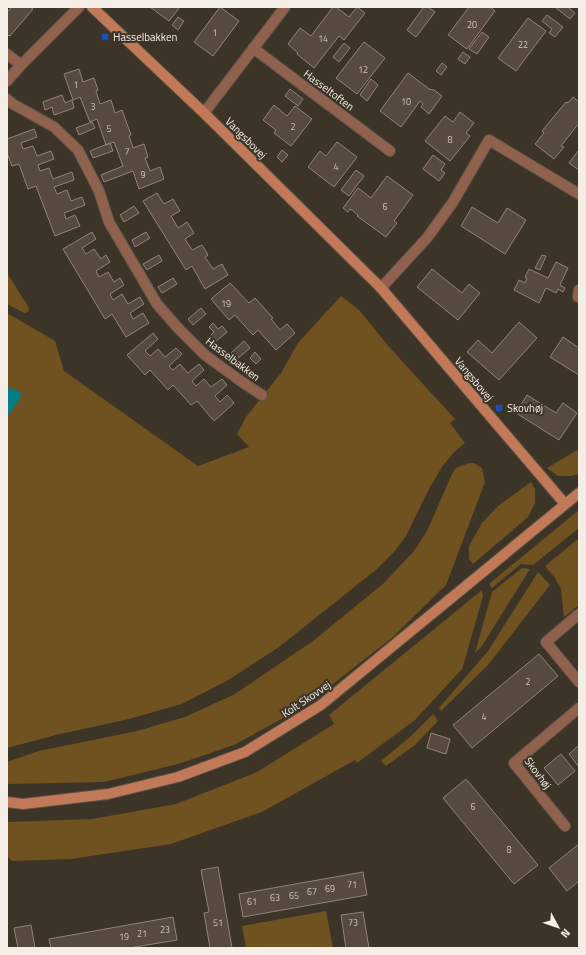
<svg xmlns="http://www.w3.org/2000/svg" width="586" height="955" font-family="'Titillium Web',sans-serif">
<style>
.green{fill:#705120}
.water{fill:#017d86}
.building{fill:#564a3f;stroke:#918477}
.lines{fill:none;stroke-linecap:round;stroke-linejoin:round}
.street-casing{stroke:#5a5246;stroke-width:12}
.secondary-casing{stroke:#5a5246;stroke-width:12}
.street{stroke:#90624d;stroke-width:10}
.secondary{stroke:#c27958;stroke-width:10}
.transit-dot{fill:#1a4fb4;stroke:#3d3428;stroke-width:1.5}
.labels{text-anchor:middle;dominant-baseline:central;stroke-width:4;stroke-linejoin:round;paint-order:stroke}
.number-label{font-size:9px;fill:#ccc5bc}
.poi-label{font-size:11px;fill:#f4eee6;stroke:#3d3428;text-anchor:start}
.street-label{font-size:11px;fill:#f4eee6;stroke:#3d3428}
</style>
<rect width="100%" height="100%" fill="#3d3428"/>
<path class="green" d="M7,273L29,308L28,312L24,313L7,304Z
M341,296L359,310L390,348L455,419L450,423L465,443L454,452L442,467L429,489L406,536L394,552L377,569L279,647L230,679L182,704L129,719L56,735L7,748V313L55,341L64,371L198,466L249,447L237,434L246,417L281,373L298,343Z
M579,449V474L571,476H558L547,468Z
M469,463H474L482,468L485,482L446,585L393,637L324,691L278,721L234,745L178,764L104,782L7,784V762L39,751L137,731L185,717L235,694L313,641L384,583L414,551L427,531L452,474L456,468Z
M531,482L535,489V503L528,517L473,564L469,559V546L482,523L498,506Z
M579,510V528L533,565L521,564L492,588L490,586V583Z
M579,538V605L564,617L561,589L555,578L545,566Z
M522,568L530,569L482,646L475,653L492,592Z
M538,572L550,585L488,665L441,711L439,708L488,651Z
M482,590L483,596L466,656L462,669L415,720L357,763L355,760L262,812L171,844L71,859L12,861L7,856V822L92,819L176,804L257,772L334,724L329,715Z
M433,714L438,721L415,745L386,766L381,761L410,737Z
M326,911L333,948H246L242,926Z"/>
<path class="water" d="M7,388C36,390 11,406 7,419Z"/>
<path class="building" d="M12,7H30L33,9L10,36L9,35L7,37V12Z
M150,7H180L169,21Z
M220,7L239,21L213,56L194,42Z
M333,7H336L349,17L357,7L365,13L344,40L339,36L314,68L297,54L298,53L288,44L300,28L311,36Z
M424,7H428L435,12L416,37L407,30Z
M469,7H490L495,11L467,49L448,35Z
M555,7H568L575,13L570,19Z
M547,15L563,27L555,37L549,33L552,29L542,21Z
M178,17L184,21L178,30L172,25Z
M528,18L546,31L516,71L498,58Z
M482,32L489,37L477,54L469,49Z
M364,42L385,58L357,94L336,78Z
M344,43L350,48L339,62L333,57Z
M463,52L470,57L465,64L458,59Z
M442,63L447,67L441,75L436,71Z
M79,69L83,82L94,78L98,90L96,91L100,104L111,100L115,113L122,110L131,135L129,136L133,148L144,144L148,157L145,158L150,171L160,167L164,179L139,189L133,171L104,182L101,175L123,166L114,142L106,145L97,119L90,122L80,97L73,100L64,74Z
M408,73L429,89L434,90L442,96L429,114L421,107L423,104L420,101L401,127L380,111Z
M371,79L378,85L367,101L360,95Z
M290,89L303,99L298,106L285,96Z
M62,95L65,103L72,100L74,108L54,115L52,107L45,110L43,102Z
M573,97L579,102V123L561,146L564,147L554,159L535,144L544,133L542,131L566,102L568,103Z
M274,105L287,116L295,106L312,119L291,146L274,133L276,130L263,120Z
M460,112L474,123L466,133L470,136L450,161L425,141L445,116L453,122Z
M92,122L95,128L79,135L76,128Z
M34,129L37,137L21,143L23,149L33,146L37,156L51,151L54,159L38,165L40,171L49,168L53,179L72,172L74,180L54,187L57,194L67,190L71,201L82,197L85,205L64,213L66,219L75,215L80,226L55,236L36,186L28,189L19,164L12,166L7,153V139Z
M337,142L357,157L334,187L308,167L320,151L326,156Z
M110,143L113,151L93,158L90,151Z
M282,150L288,155L282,162L277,157Z
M579,150V170L569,163Z
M433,155L445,164L441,170L445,173L439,181L423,169Z
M356,170L364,176L349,196L341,190Z
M387,176L413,195L394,221L397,223L386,237L357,216L358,215L352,210L350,209L348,212L343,208L358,188L371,198Z
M157,193L164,204L173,199L180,211L171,216L178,228L187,222L194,233L185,239L192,250L202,245L208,255L205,257L213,269L222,264L228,275L205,289L192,266L186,270L143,201Z
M134,206L139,213L124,222L120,215Z
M472,207L498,223L507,208L526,220L505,254L461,226Z
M92,232L96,239L82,248L86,254L94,249L101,259L106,255L110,262L96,271L99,277L108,272L114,282L120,278L124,285L110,294L113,300L122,294L128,304L140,297L144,304L130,313L133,319L143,313L149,323L126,337L112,314L105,319L63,249Z
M146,232L150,238L135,247L132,240Z
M159,255L162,261L147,270L143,264Z
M542,255L546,256L540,270L535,268Z
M556,262L568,268L560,285L565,288L563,292L558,289L556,293L546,288L539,303L514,290L519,280L525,283L527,278L525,277L529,269L548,278Z
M432,269L462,293L469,284L480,293L458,320L417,287Z
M173,278L177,284L162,293L158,287Z
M230,283L249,303L255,298L273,318L271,319L280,330L287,324L295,333L276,350L258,330L253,335L235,315L229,320L211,299Z
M201,308L206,314L193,325L188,319Z
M519,322L537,338L499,380L467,352L478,340L492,353Z
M213,323L218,329L222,326L227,332L214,343L209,337L214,332L209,327Z
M153,333L158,339L145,351L150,356L158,349L165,357L176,348L182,354L169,366L173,370L180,364L188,373L199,364L204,370L192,381L196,386L204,379L211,387L222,379L227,385L215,396L220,402L227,395L234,403L214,421L197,401L191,405L173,385L168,390L150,370L145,375L127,355Z
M563,337L579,348V375L550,357Z
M244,341L250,348L237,359L231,353Z
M255,352L261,359L256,364L250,358Z
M527,395L556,413L563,403L577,413L559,440L516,413Z
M539,654L558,676L472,748L453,725Z
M431,733L450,739L446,754L427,748Z
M579,745V767L569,754Z
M561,754L575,771L558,785L544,768Z
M466,779L538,865L514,884L443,798Z
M579,844V881L567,891L549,868Z
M218,867L232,948H210L204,913L209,912L201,870Z
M363,872L367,895L243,917L239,894Z
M363,912L369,948H346L341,915Z
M173,917L177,940L129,948H51L49,939Z
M31,925L35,948H18L14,928Z"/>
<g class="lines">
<defs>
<path id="street" d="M253,48L390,151
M7,54L21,65
M7,81L21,65L79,7
M7,99L13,104L54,127L78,150L99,191L109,222L157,304L178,328L205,355L242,382L262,395
M204,113L285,7
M381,288L427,238L453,202L489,140L579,194
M578,297L579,290
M579,614L546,642L579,682
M565,826L514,763L579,708"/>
<path id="secondary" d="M92,7L204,113L381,288L565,504
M7,802L23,804L108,794L178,777L245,752L321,705L579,493"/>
</defs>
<use href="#street" class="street-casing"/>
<use href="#secondary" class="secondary-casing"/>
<use href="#street" class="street"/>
<use href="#secondary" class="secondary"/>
</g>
<g class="transit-dot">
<rect x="101" y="33" width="8" height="8" rx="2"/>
<rect x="495" y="404" width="8" height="8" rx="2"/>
</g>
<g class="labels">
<g class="number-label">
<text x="472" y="24">20</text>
<text x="215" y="32">1</text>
<text x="323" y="38">14</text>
<text x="523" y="44">22</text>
<text x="363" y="69">12</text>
<text x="76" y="84">1</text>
<text x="406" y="101">10</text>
<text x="93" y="106">3</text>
<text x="293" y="126">2</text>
<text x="109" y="128">5</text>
<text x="450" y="139">8</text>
<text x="127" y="151">7</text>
<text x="336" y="166">4</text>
<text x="143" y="174">9</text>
<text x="385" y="206">6</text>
<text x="226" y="303">19</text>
<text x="528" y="681">2</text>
<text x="484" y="716">4</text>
<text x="473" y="806">6</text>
<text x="509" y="849">8</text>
<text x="352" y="884">71</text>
<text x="330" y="888">69</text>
<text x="312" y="891">67</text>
<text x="294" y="895">65</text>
<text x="275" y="897">63</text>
<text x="252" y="901">61</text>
<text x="218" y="922">51</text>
<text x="353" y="922">73</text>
<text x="165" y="929">23</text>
<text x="142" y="933">21</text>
<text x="124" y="936">19</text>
</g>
<g class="poi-label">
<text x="113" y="37">Hasselbakken</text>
<text x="507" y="408">Skovhøj</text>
</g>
<g class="street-label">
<text transform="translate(329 90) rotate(37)">Hasseltoften</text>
<text transform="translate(246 138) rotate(45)">Vangsbovej</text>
<text transform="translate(233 359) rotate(37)">Hasselbakken</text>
<text transform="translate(474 379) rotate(50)">Vangsbovej</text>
<text transform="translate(306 699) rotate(-34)">Kolt Skovvej</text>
<text transform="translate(538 773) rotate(53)">Skovhøj</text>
</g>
</g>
<rect width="586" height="955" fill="none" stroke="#f4eee6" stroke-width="16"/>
<g transform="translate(558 927) rotate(130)" stroke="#3d3428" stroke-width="3" paint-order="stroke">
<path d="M0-3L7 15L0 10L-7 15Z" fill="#f4eee6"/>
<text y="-6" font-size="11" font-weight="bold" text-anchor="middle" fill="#f4eee6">N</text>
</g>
</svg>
